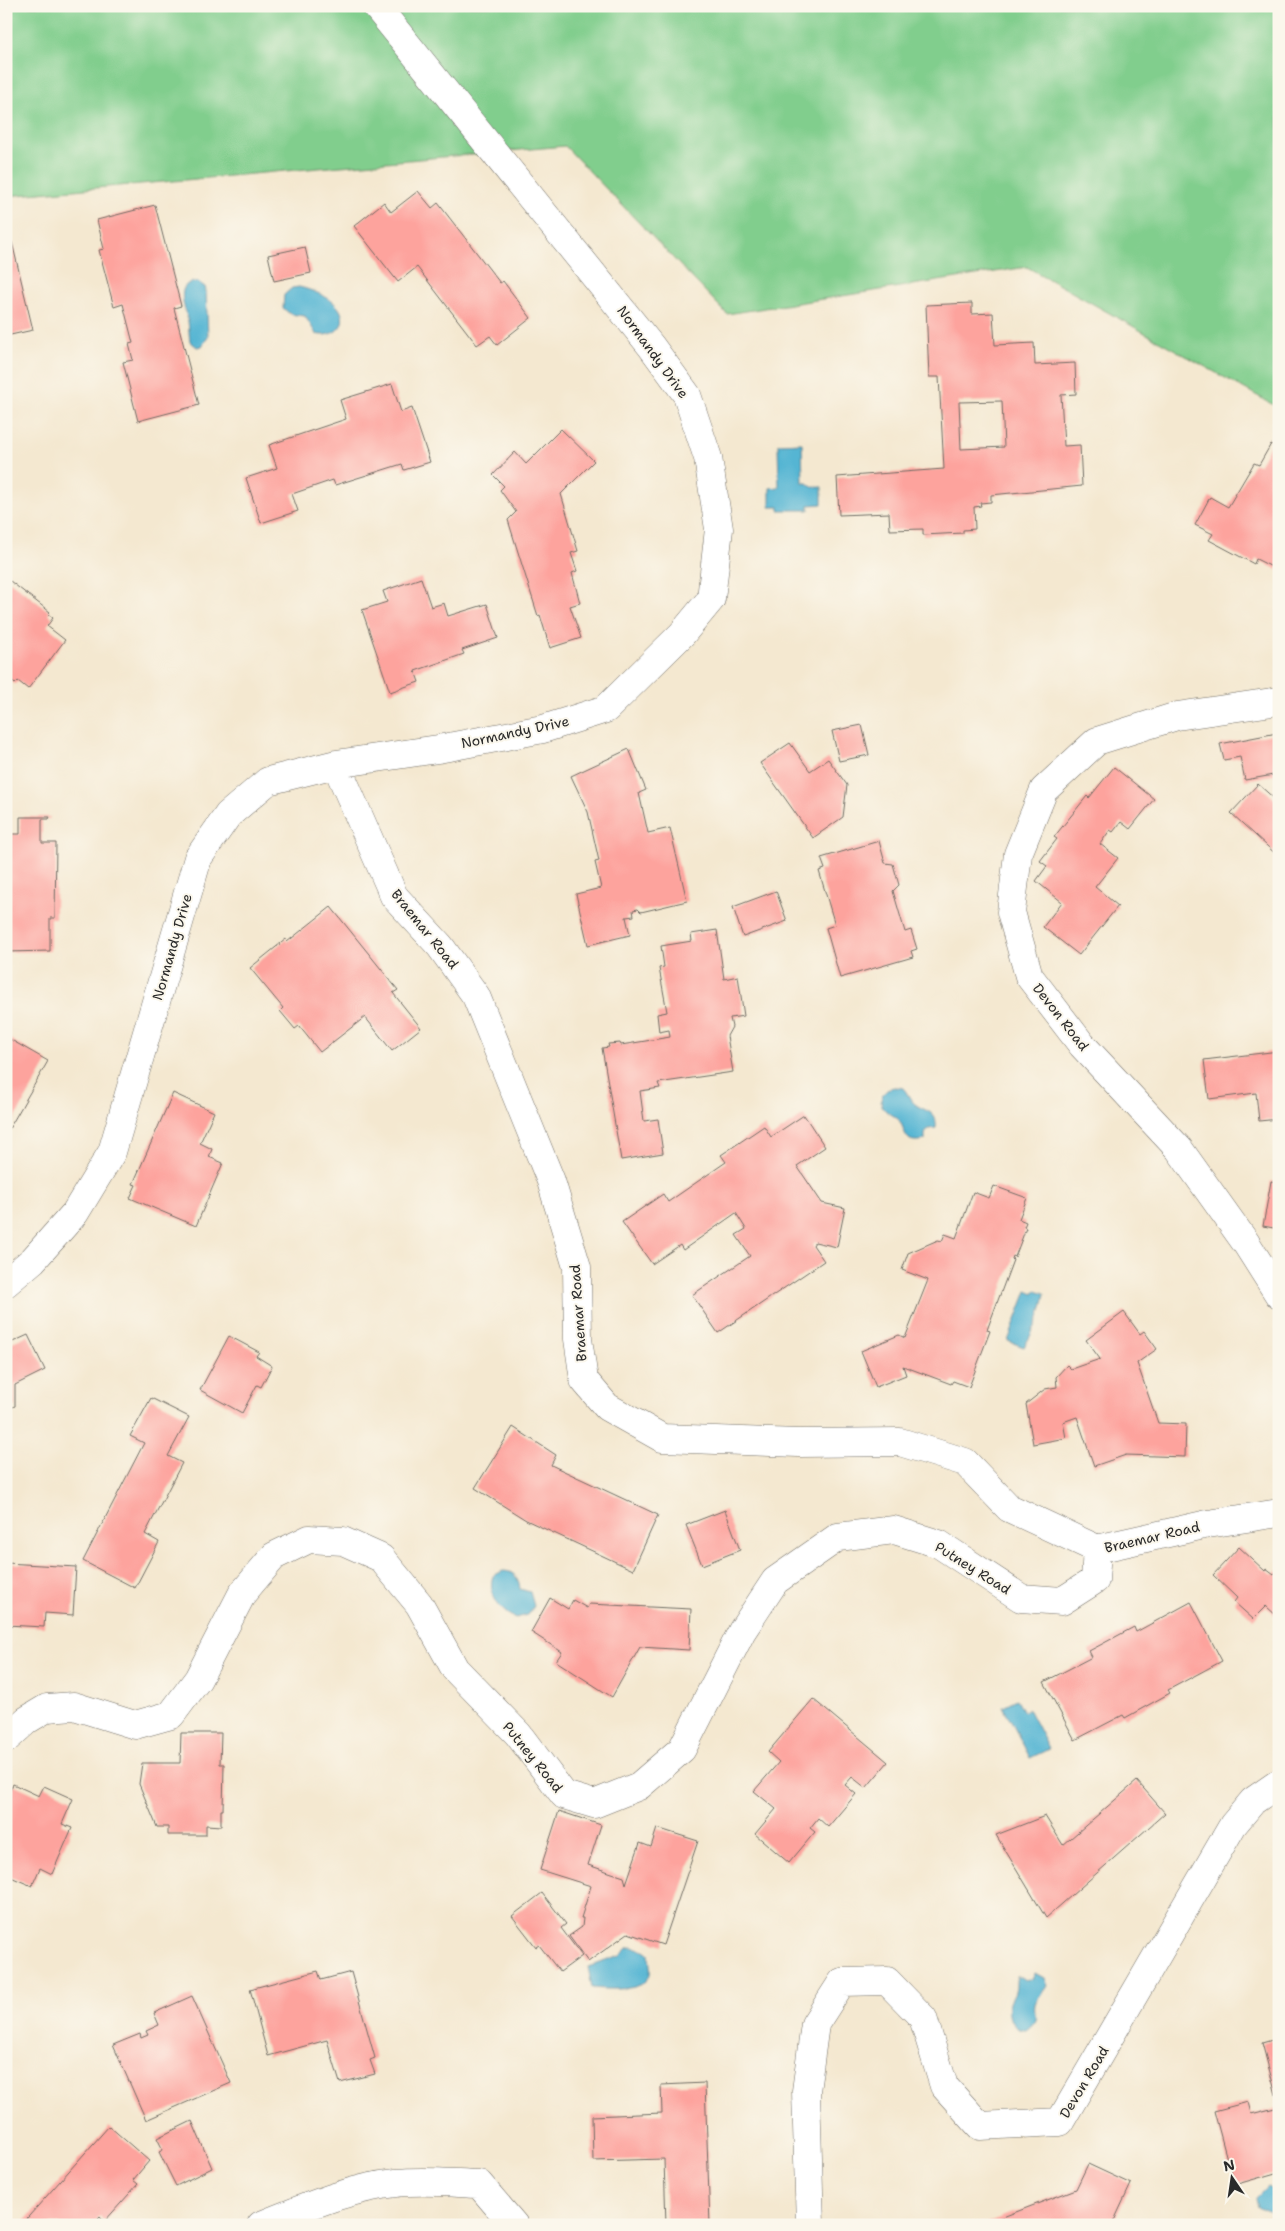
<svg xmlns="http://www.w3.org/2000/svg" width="1285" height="2231" font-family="'Shantell Sans',sans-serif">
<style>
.green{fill:#81ce8d;stroke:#567c5c}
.water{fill:#55b5d3;stroke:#40707f}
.building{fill:#fda39d;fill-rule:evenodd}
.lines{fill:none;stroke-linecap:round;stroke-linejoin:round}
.minor-casing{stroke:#716d65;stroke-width:29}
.minor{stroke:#fff;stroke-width:28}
.labels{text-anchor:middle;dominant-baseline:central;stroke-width:4;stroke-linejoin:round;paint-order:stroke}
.street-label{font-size:14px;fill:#2b2b2b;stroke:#fbf7ec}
</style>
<rect width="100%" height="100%" fill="#fbf7ec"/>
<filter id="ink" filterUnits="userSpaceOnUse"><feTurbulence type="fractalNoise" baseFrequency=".02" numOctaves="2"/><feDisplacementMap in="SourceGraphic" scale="10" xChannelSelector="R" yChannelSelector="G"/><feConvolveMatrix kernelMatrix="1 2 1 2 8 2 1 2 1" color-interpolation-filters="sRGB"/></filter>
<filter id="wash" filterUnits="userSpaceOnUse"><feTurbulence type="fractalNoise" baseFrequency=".0096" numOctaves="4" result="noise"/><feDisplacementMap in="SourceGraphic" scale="20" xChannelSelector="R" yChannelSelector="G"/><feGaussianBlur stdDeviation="1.12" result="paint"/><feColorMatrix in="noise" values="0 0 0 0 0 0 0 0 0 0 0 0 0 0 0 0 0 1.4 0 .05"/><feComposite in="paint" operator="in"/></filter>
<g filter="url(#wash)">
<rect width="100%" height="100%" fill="#f4e8d0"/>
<path class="green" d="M6,6H1279V408L1027,267L727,314L565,146L6,196Z"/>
<path class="water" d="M198,282L205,287L206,291L208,337L202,346L197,347L190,341C189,335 189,328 188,321C185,308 173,281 198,282Z
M299,287C312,290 335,298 341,312C348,329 329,338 316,334L305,316L290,314L283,308L284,295L292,288Z
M802,443L803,483H807L812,487H822V504L809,505V510H779V507H770V488L779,487L778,444Z
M895,1087L903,1088C907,1092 909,1098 913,1102C922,1112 938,1109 936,1128L928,1129L925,1134V1140C902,1145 908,1132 898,1119C894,1115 889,1114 885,1110C876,1101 884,1088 895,1087Z
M1036,1290L1045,1293C1042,1314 1035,1328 1024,1347L1008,1341L1027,1291L1034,1294Z
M503,1571C514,1571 519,1578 520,1589L530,1592L534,1606L528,1615L516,1618C500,1613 487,1593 493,1576Z
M1017,1699L1024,1712L1028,1709L1049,1749L1030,1758L1003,1706Z
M632,1947L642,1949L649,1954C649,1961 651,1968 650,1974C646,1993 607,1989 592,1988L588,1967L620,1956L628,1948Z
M1035,1973L1044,1978L1047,1986C1044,1991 1037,1998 1035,2004C1033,2017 1041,2018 1026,2030C1012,2030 1006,2016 1010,2003C1011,1999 1014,1996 1015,1992C1017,1987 1015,1981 1017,1976L1025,1981L1032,1979Z
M1267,2186L1279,2192V2216L1258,2206L1256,2197Z"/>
<g id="blocks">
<path class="building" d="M418,191L432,208L438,203L500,283L503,281L531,318L497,345L490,336L477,345L417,267L398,282L354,226L384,202L391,212Z
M155,205L181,306L174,308L199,405L138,421L123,362L133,360L129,344L133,343L123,304L114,307L99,250L104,249L97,220Z
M12,242L33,330L6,336V243Z
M305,247L311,273L274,281L268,255Z
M972,303V314L993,313L995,345L1034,343L1035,365L1075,363L1076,394L1061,395L1064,446L1080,445L1082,486L991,495V502L980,503L981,506L974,507L975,529L963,530V533L923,535V529L890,530L889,513L839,515L837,477L944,469L939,377H929L926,305ZM1002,401L1004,447L961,449L959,402Z
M392,384L401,412L412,408L430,462L404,470L402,464L335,485L333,480L292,494L298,511L261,523L246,478L277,468L269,445L346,419L340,400Z
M561,429L594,461L561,494L578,551L571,553L577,571L572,573L580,603L570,606L581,638L550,648L540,615L538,616L508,520L516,512L500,490L504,486L493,475L515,452L526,464Z
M1271,444L1279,449L1278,570L1256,559L1254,564L1209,540L1213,534L1195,525L1210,497L1228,507L1254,463L1259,465Z
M421,578L431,607L444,603L448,616L487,604L498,638L462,650L464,654L415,671L419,682L390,692L362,610L387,602L383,591Z
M10,581L50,612L48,614L53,618L47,626L65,640L28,689L18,681L15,684L6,677V587Z
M862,725L869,755L839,761L832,731Z
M1277,733L1279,774L1245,780L1240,757L1224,760L1220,744Z
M790,743L810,771L828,759L847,785L843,817L813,838L760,763Z
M629,749L646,790L639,793L648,833L670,828L687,901L641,912L638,909L633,910L634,916L626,917L630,935L588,945L576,894L601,888L595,862L599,861L588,812L571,776Z
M1114,767L1154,799L1130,829L1121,822L1113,832L1110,830L1100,844L1118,858L1095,887L1118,906L1079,955L1043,927L1062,902L1036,881L1047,866L1040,861L1057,839L1054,837L1087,796L1089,798Z
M1258,784L1277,801L1279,799V857L1231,813Z
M20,817H50L49,819H42V843H56L55,918H50V951L6,952V834H20Z
M879,841L885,863L893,864L899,885L893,891L905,932L911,930L917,949L911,951L913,957L840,978L826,928L835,925L819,871L825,869L821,858Z
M776,891L787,921L743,937L733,907Z
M331,907L398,990L393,993L421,1028L392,1051L365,1017L320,1052L299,1026L295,1029L280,1011L283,1008L250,968L286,939L287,942Z
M717,930L724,979L738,976L744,1016L730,1018L732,1027L727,1036L733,1072L658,1083L660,1088L640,1091L644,1121L658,1119L663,1153L621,1160L602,1048L609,1047L608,1044L620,1043L621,1045L670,1037L669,1030L659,1032L657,1014L667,1012L659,968L664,967L661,946L692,941L691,934Z
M6,1037L48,1061L6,1134Z
M1279,1051V1119L1259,1121L1256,1093L1209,1099L1204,1060Z
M173,1093L214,1112L200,1143L212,1149L209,1157L223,1163L196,1226L130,1198L136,1185L133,1184Z
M804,1115L825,1147L797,1166L822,1203L845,1208L837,1247L815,1242L813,1245L824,1261L718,1333L692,1295L750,1256L736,1235L746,1229L736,1213L683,1250L680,1245L652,1264L622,1222L663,1194L668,1202L726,1162L721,1155L764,1126L771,1137Z
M1271,1181L1279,1183V1229L1263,1226Z
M994,1186L1027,1198L1019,1219L1026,1222L1024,1227L1026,1228L1015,1257L1013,1256L1012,1259L1013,1260L987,1330L990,1331L969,1387L953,1381L951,1384L903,1366L906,1375L876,1387L861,1351L899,1335L905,1338L928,1280L902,1270L908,1253L938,1240L942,1241L945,1234L956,1238L973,1192L989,1198Z
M1124,1312L1140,1334L1144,1331L1157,1349L1137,1363L1158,1423L1186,1424L1185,1457L1126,1455L1094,1466L1077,1417L1063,1422L1066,1438L1033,1444L1026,1404L1045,1389L1057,1387L1056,1377L1067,1365L1071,1369L1100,1359L1086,1340Z
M28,1335L45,1370L15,1385V1406L6,1410V1345Z
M229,1336L259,1352L256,1356L272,1366L261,1387L257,1385L242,1413L200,1390Z
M151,1398L189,1417L168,1456L182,1463L145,1534L159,1542L135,1588L83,1561L144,1443L130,1436Z
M513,1427L556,1455L551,1465L658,1515L633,1570L526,1520L475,1488Z
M725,1510L740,1550L702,1565L686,1525Z
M1239,1547L1265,1571L1266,1569L1274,1575L1279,1570V1618L1266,1606L1253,1619L1234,1602L1237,1598L1213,1575Z
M6,1563L76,1567L73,1615L45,1613L44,1627L6,1625Z
M550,1598L568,1609L573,1600L587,1608L589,1604L691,1609L689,1650L640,1647L612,1697L556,1661L562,1652L531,1632Z
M1191,1602L1222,1661L1168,1690L1170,1693L1125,1718L1123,1715L1075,1740L1044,1682L1092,1657L1089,1651L1134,1627L1136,1632Z
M813,1699L888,1762L866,1788L852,1777L845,1785L856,1794L828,1827L818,1818L810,1828L815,1832L789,1863L755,1834L776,1809L754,1791L779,1762L768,1752Z
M181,1733H221L220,1764H224L223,1810H221V1826L206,1825V1835H168V1827H157L139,1784L142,1763H180Z
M1137,1781L1165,1813L1046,1918L996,1835L1045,1816L1063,1845Z
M13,1784L39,1796L44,1786L73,1799L62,1824L72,1828L52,1874L40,1868L32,1886L6,1875V1798Z
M559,1811L601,1825L588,1865L624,1877L626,1884L640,1843L651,1847L657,1828L698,1841L663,1945L628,1933L588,1962L569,1936L582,1927L583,1918H581L591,1886L540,1870Z
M542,1893L566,1924L561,1928L582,1956L560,1972L539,1945L536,1947L512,1916Z
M318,1971L321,1980L351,1972L375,2058L370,2060L375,2074L340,2083L327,2040L268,2056L250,1989Z
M192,1996L231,2083L146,2120L113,2045L140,2034L141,2038L148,2035L146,2031L159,2025L154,2013Z
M1279,2038V2102H1278L1262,2043Z
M705,2083L710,2225H666L664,2159L593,2161L592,2116L662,2113L661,2085Z
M1248,2102L1251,2114L1279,2107V2172L1234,2185L1214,2111Z
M192,2121L212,2168L176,2186L159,2152L163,2150L157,2138Z
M109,2126L149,2161L133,2180L138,2184L104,2222L100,2217L93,2225H21Z
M1088,2164L1131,2184L1112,2225H982L1076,2189Z"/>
</g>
</g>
<g filter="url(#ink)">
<use href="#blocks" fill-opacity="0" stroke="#716d65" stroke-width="1"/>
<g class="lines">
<defs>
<path id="minor" d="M1279,701L1177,716L1097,741L1044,790L1018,854L1011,912L1029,976L1082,1045L1179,1149L1246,1243L1279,1295
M336,764L394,896L440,946L476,996L551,1181L577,1267L578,1339L584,1380L607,1407L662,1438L799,1443L900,1442L965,1462L1009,1508L1097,1549L1208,1524L1279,1513
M6,1283L33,1260L75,1213L112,1152L198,858L228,815L268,781L336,764L438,749L543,729L606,709L682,634L711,599L719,529L708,458L687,395L651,346L376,6
M6,1739L27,1720L47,1708L74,1706L135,1725L171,1715L198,1679L242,1594L274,1556L309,1539L343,1541L381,1558L419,1604L455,1669L518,1734L564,1795L594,1804L639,1786L682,1749L742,1631L775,1581L838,1537L894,1530L939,1544L1021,1598L1062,1601L1095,1580L1097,1549
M261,2225C304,2208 349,2188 396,2183C424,2180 451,2183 479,2184L514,2225
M810,2225L806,2091L815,2024L842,1982L887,1981L923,2018L944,2086L980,2126L1060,2122L1233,1825L1253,1801L1279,1783"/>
</defs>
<use href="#minor" class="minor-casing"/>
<use href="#minor" class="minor"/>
</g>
</g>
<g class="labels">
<g class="street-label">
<text transform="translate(653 352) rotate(54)">Normandy Drive</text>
<text transform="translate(515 732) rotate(-12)">Normandy Drive</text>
<text transform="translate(425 929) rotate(51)">Braemar Road</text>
<text transform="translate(172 947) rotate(-74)">Normandy Drive</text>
<text transform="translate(1061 1017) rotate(52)">Devon Road</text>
<text transform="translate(578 1313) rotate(-94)">Braemar Road</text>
<text transform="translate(1152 1537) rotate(-13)">Braemar Road</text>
<text transform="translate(973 1568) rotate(32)">Putney Road</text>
<text transform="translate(533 1757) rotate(51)">Putney Road</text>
<text transform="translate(1084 2082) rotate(-59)">Devon Road</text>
</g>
</g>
<rect width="1285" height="2231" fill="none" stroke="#fbf7ec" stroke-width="25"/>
<g transform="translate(1232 2178) rotate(347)" stroke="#fbf7ec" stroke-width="4" paint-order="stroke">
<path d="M0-4L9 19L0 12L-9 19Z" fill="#2b2b2b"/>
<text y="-8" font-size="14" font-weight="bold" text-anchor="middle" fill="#2b2b2b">N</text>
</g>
</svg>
